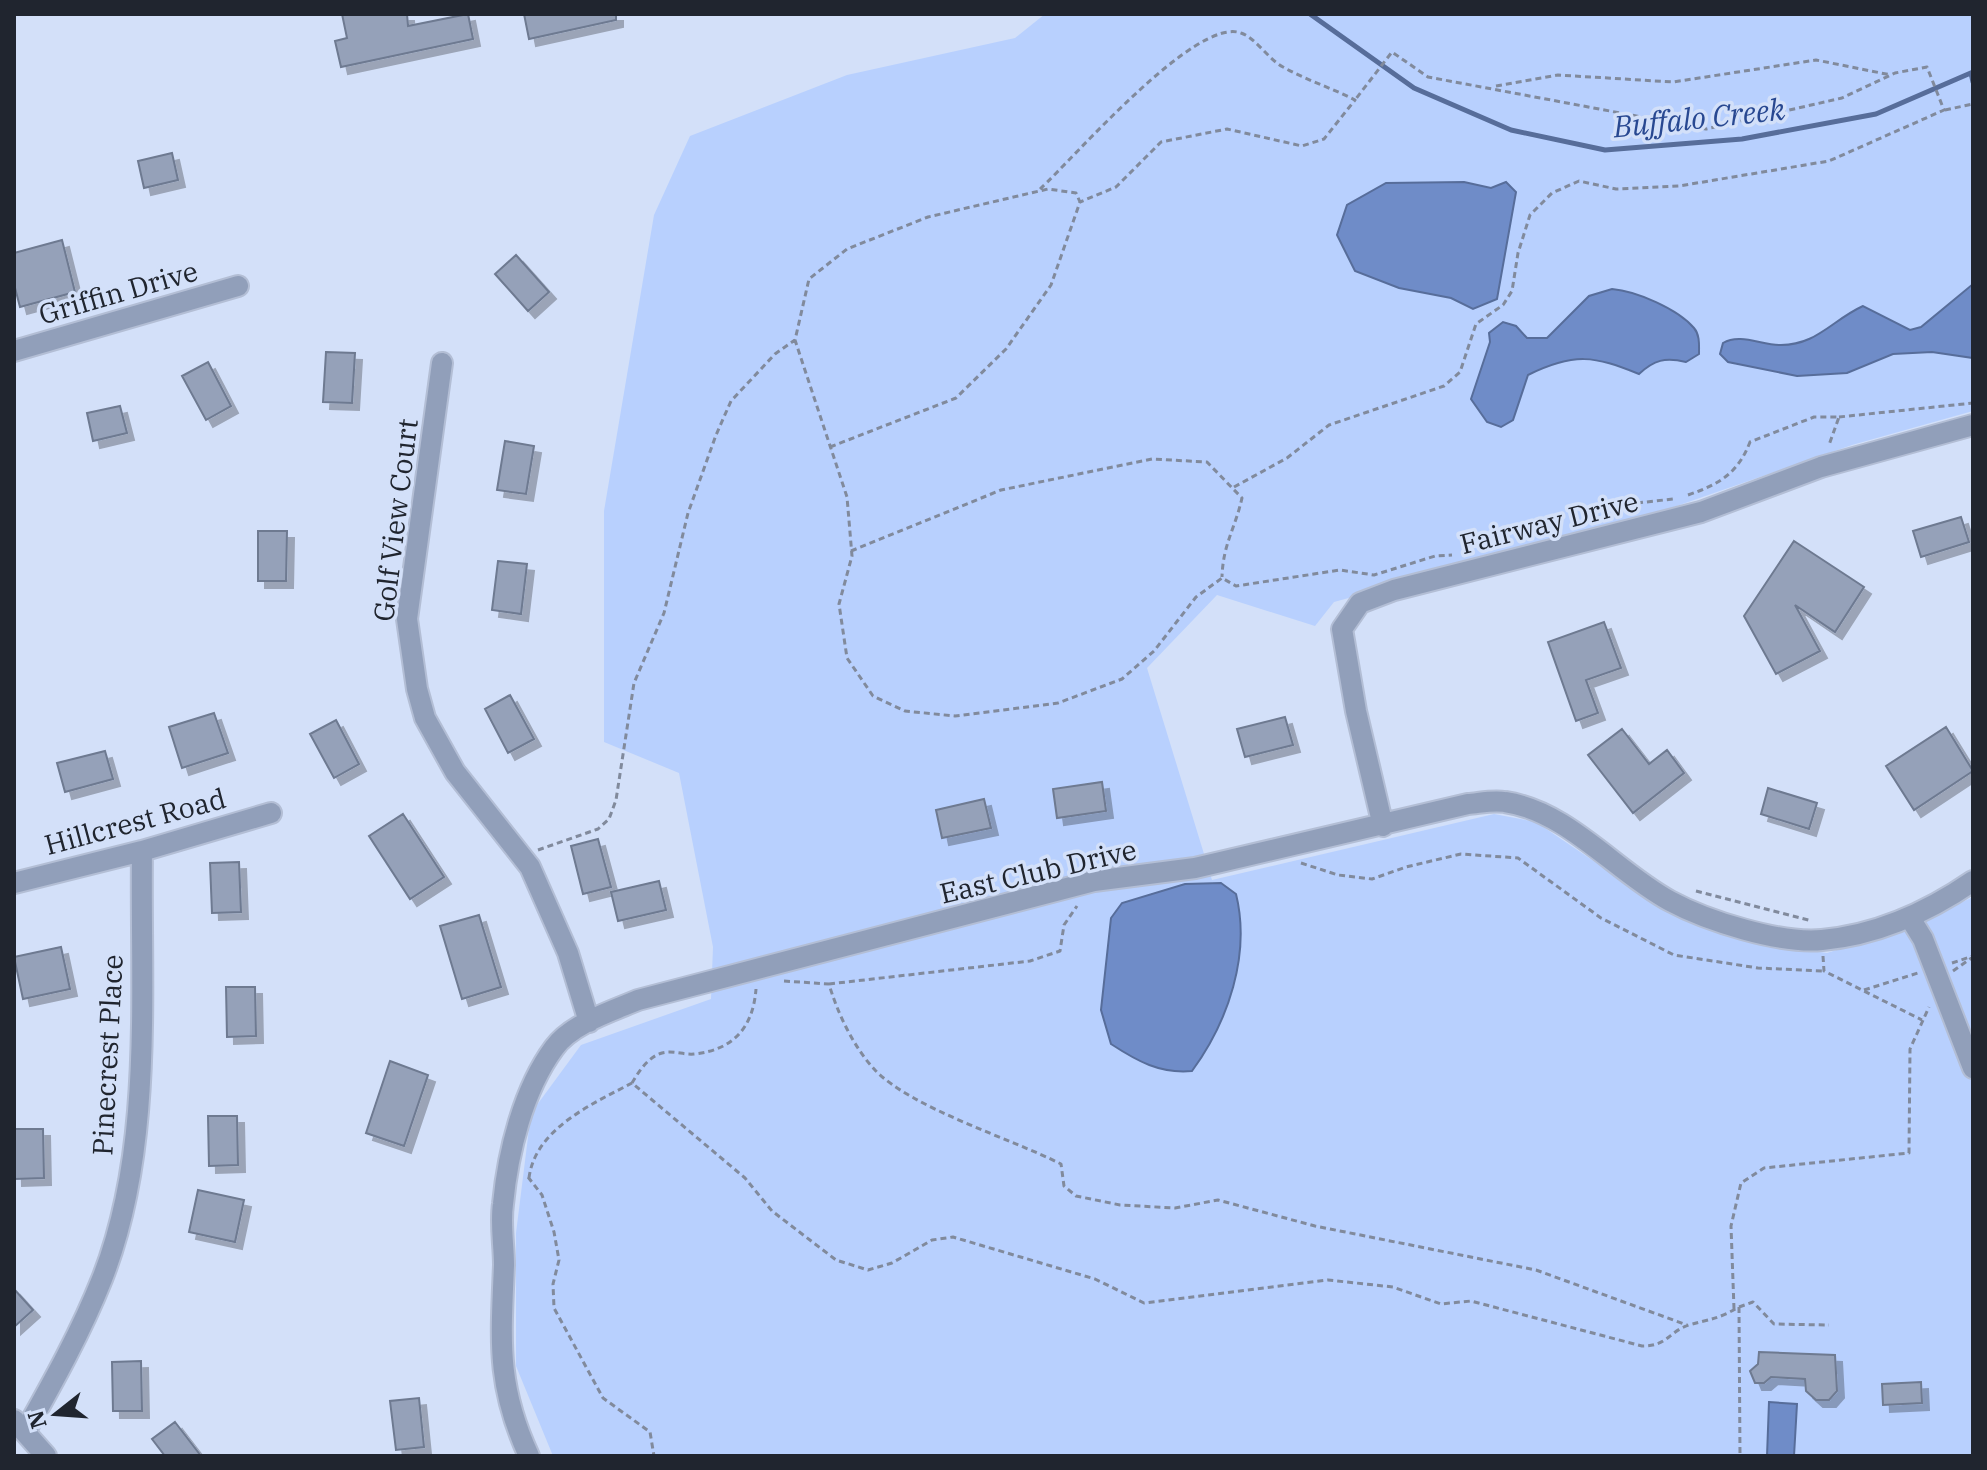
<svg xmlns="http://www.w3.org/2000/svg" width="1987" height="1470" font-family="'IBM Plex Serif',serif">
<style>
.green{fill:#b8d0fe}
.water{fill:#6f8cc8;stroke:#576d9a;stroke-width:2}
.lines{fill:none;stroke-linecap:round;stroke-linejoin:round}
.stream{stroke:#576d9a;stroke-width:5}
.building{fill:#95a1b9;stroke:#6e7a91;stroke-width:2;filter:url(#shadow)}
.minor-casing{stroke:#b3bed5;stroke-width:24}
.path{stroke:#818a9c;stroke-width:3;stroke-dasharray:6 4;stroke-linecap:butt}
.minor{stroke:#919fba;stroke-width:20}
.labels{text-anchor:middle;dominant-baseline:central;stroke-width:7;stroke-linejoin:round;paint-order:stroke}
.street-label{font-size:28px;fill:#20252f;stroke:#d3e0f9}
.water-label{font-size:30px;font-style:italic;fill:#284891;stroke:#d3e0f9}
</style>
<defs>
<filter id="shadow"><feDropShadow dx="7" dy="7" stdDeviation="0" flood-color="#0004"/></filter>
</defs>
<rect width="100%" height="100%" fill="#d3e0f9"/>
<path class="green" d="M1045,14H1973V411L1852,445L1648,516L1334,602L1315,626L1217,595L1147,668L1212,880L1494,814L1536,822L1669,912L1757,943L1827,953L1909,927L1973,897V1456H553L516,1366V1233L531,1113L581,1045L711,999L713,947L679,773L604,742V511L654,215L690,136L847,75L1015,38Z"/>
<path class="water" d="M1464,182L1491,188L1506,182L1516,192L1497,299L1473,309L1451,298L1399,288L1355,271L1337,235L1347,205L1386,183Z
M1973,284V358L1932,352L1893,354L1847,373L1797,376L1728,362L1720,354L1723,343C1740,333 1761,345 1779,345C1816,346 1832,320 1863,306L1910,330L1921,327Z
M1612,289C1636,291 1678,309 1694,328C1700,335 1699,345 1699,354L1686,362C1665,357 1654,360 1639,374C1594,356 1575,352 1528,375L1513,420L1501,427L1487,422L1471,399L1490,342L1489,333L1503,322L1516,326L1527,338H1547L1589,296Z
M1221,883L1236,894C1251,955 1228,1022 1192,1071C1160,1074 1137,1061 1111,1044L1101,1010L1111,918L1122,903L1185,884Z
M1769,1402L1797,1404L1794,1456H1767Z"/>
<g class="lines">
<path class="stream" d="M1310,14L1414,88L1511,130L1605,150L1742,139L1876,114L1973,72
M1971,73L1973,82"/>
</g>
<path class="building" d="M342,14H407L408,26L468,14L473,39L341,67L335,41L347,38Z
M524,14H616V20L529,39Z
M172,153L178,180L144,188L138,161Z
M62,240L75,292L20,307L14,284V253Z
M516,255L549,292L528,311L495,274Z
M326,352L355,353L352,403L323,402Z
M208,362L231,406L206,420L182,376Z
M120,406L127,433L93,441L87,413Z
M505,441L534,446L526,494L497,490Z
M1961,517L1969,542L1921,557L1913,531Z
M258,531H287L286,581H258Z
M1794,541L1864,587L1835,632L1795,605L1820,651L1776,674L1744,616Z
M498,561L527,564L521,614L492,610Z
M1604,622L1621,668L1586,680L1598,713L1576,721L1548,642Z
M510,695L534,739L508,753L485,709Z
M214,713L228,753L182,768L169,727Z
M1285,717L1293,745L1245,757L1237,729Z
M336,720L359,764L334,778L310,734Z
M1946,727L1973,771L1914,810L1886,766Z
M1622,729L1649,764L1667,750L1684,773L1633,813L1588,755Z
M105,751L113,779L65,792L57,763Z
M1102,782L1106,811L1057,818L1053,789Z
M1768,788L1817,803L1809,829L1761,814Z
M984,799L991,828L942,838L936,810Z
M403,814L444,877L410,899L369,836Z
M598,839L611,887L583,894L571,846Z
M239,862L241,912L212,913L210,863Z
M659,881L666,910L618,921L611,892Z
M479,915L501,987L462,999L440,926Z
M61,947L70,989L23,999L14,957Z
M226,987H255L256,1036L227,1037Z
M390,1061L428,1075L404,1146L366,1133Z
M208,1116H237L238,1165L209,1166Z
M14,1129H43L44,1178L15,1179Z
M198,1190L244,1200L235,1242L189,1232Z
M14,1289L33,1310L14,1327Z
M1759,1352L1835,1355L1837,1391L1829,1400H1816L1806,1391L1805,1379L1771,1377L1764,1383H1755L1750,1371L1758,1364Z
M141,1361L142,1411H113L112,1362Z
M1921,1382L1922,1403L1883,1405L1882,1384Z
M419,1398L424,1447L396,1450L390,1401Z
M175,1422L201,1456H165L152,1439Z"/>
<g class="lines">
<defs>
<path id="minor" d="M14,351L238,286
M442,363L407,619L417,689L425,718L455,772L530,867L568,953L589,1022
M1383,826L1356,711L1342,629L1360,603L1394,590L1701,512L1821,467L1973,425
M14,883L142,851L271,813
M1910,918L1923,939L1973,1068
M14,1420L46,1456
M25,1432C53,1382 81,1332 102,1279C154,1148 140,990 142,851
M529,1456C496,1385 501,1340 504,1265C504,1245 500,1224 503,1204C508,1152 523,1090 554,1048C571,1024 612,1011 638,1000L1094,881L1195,868L1468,804C1480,803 1493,800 1505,802C1568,811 1616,872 1670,901C1707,921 1780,944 1822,940C1877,935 1928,912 1973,881"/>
</defs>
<use href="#minor" class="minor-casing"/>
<path class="path" d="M1496,86L1558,75L1673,82L1816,60L1891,75
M1945,110L1973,104
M1040,189C1074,158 1196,16 1241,33C1256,38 1268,59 1283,67C1306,80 1332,88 1355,100L1324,139L1302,146L1227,129L1161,142L1116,187L1080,202
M1839,417L1973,403
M830,447L956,398L1006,349L1051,285L1080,202L1076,193L1048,189L928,217L847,249L809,279L795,340L847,497L852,556L839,604L847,658L873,696L905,711L955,716L1058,703L1122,679L1154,651L1196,597L1222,578L1236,586L1340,570L1374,575L1435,556L1452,555
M1234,487L1287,458L1329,425L1444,386L1460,372L1476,324L1503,305L1512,291L1518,253L1530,215L1552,193L1579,181L1616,189L1679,186L1829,161L1944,110L1927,67L1895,73L1842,98L1706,129L1428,77L1392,52L1355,100
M1688,495C1720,484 1738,473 1750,442L1814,417H1839L1829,445
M1637,503L1673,499
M1594,519L1637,503L1639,509
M851,551L1001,490L1152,459L1207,462L1242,498C1235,529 1223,544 1222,577
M538,850L598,829L609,819L616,800L634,683L664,613L688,513L716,435L731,401L775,354L795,340
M1301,863L1338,875L1372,879L1406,867L1461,854L1518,858L1601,918L1674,955L1758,968L1824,971
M1696,891L1812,921
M1823,956L1824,971L1922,1020
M1952,963L1973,956
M1953,971L1973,957
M784,981L829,984C837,1012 854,1048 875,1070C911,1108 1012,1139 1061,1164L1064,1186L1076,1196L1120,1205L1175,1208L1218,1200L1315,1226L1536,1270L1687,1325
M829,984L1030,961L1060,951L1064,925L1077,906
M1864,990L1918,973
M632,1083C639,1071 648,1057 662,1053C672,1050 684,1055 694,1054C733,1050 753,1028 756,989
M528,1177L542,1195L554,1232L559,1260L553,1284L554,1308L603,1398L650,1432L654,1456
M529,1178C535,1129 592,1104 632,1083L745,1178L772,1211L836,1260L868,1270L892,1263L932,1240L953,1237L1095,1279L1144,1303L1328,1280L1393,1287L1441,1304L1471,1301L1642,1346C1668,1346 1668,1332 1689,1325C1713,1318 1716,1320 1739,1307L1740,1456
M1739,1307L1753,1302L1774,1324L1829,1325
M1734,1309L1731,1226L1741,1183L1764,1168L1909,1153L1910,1049L1929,1007"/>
<use href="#minor" class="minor"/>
</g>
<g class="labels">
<g class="street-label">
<text transform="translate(118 292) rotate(-16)">Griffin Drive</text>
<text transform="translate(395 520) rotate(-83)">Golf View Court</text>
<text transform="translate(1549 522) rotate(-14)">Fairway Drive</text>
<text transform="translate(135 821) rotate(-15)">Hillcrest Road</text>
<text transform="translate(1038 871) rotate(-13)">East Club Drive</text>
<text transform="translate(107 1055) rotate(-87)">Pinecrest Place</text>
</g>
<g class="water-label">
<text transform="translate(1699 117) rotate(-6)">Buffalo Creek</text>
</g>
</g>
<rect width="1987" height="1470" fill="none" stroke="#20252f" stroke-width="32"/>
<g transform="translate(56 1414) rotate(253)" stroke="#d3e0f9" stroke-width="6" paint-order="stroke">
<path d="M0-6L14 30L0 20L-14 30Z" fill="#20252f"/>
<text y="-12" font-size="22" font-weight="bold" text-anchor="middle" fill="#20252f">N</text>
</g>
</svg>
